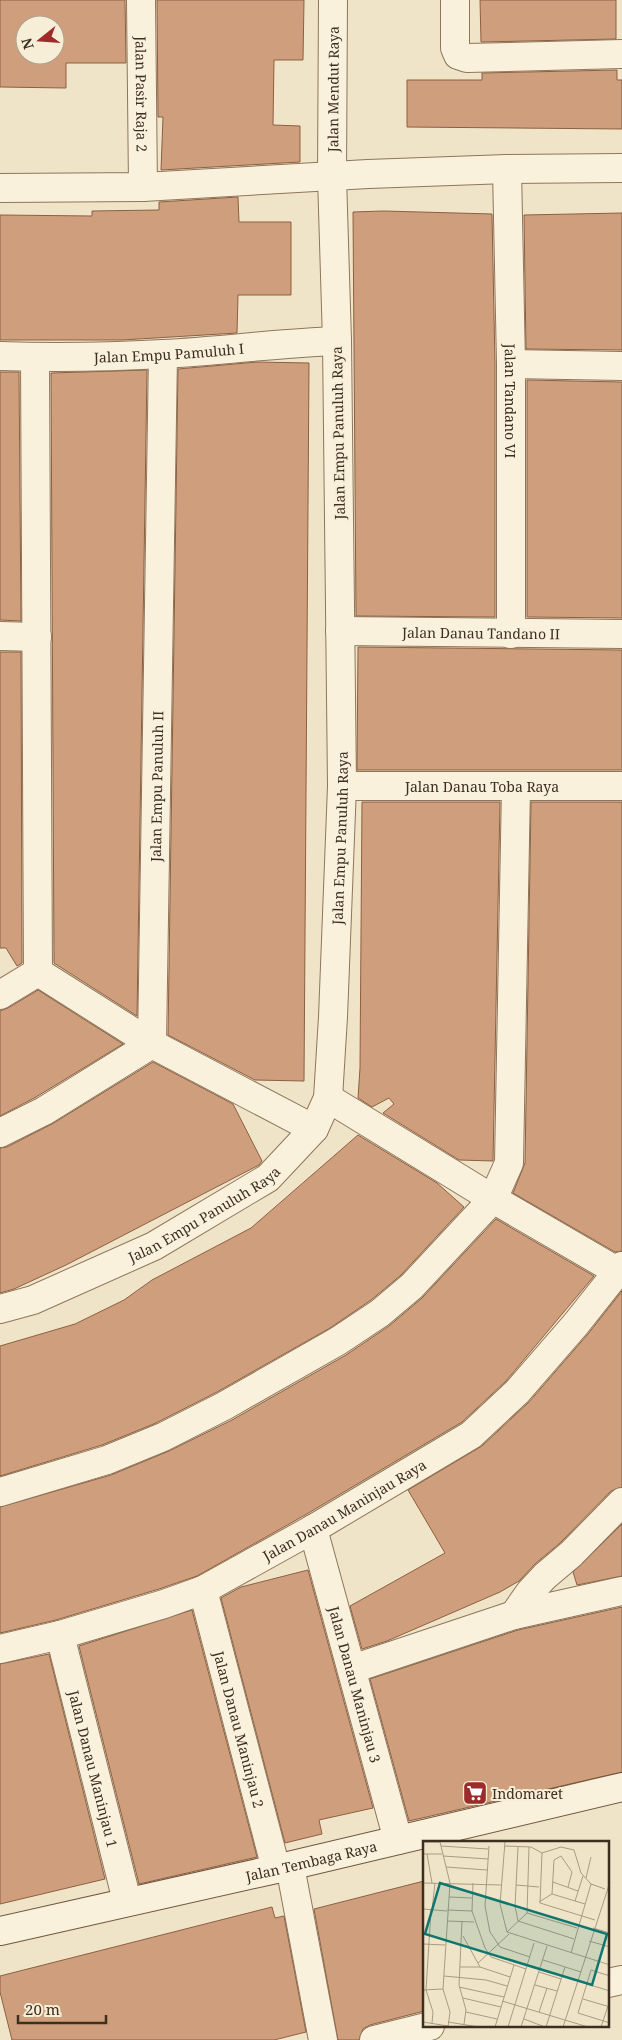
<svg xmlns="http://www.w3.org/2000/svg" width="622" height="2040" font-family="'Noto Serif',serif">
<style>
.building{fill:#cf9f7d;stroke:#8d5f41;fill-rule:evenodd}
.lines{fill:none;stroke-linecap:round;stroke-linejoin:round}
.street-casing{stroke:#8d765c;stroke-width:30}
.secondary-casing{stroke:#6f573f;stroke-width:30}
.street{stroke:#faf1dc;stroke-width:28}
.secondary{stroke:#faf1dc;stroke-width:28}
.labels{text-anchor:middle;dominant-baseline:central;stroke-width:4;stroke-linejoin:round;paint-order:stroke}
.street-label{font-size:14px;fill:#3d2e20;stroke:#f7eed8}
.poi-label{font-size:14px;fill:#3d2e20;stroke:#f7eed8;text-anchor:start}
.inset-road{fill:none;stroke:#a89b85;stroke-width:1}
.view{fill:#0f766e;fill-opacity:0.15;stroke:#0f766e;stroke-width:2.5}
.inset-edge{fill:none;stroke:#3d2e20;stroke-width:2.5}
</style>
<rect width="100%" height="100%" fill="#f0e4c8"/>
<path class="building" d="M0,0H125L126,63H66V88L0,87ZM25,25H55V55H25Z
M157,0H304L303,60H274L273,125L300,126V162L161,170L163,117H158Z
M480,0H616V39L481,42Z
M617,70V80H622V129L407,127V80H482V73Z
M238,197L239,222H291V295H238L237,333L122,340H0V215L92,216V211L159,210V202Z
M384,211L492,214L495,364V617L356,616L353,212Z
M622,213V350L526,349L524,215Z
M257,362L309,363L304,1081L255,1080L168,1035L178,369Z
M147,370L137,1016L54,963L51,373Z
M0,372H19L21,621L0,620Z
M527,380L622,382V618L527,617Z
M358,647L622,650V770H357Z
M0,652H21L22,963L17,966L6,948H0Z
M362,802H500L493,1161L459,1160L383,1113L394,1104L389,1098L372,1107L358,1098L360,1068Z
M531,802H622V1251L615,1252L513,1193L525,1163Z
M38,990L123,1044L36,1097L0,1116V1011L8,1008Z
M153,1062L233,1104L262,1161L259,1165L66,1265L14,1289L0,1293V1148L7,1147L52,1124Z
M358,1135L437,1183L464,1207L401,1275L371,1300L330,1328L217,1392L156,1423L102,1445L0,1476V1346L75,1324L124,1300L152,1280L251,1228Z
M496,1219L594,1276L506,1381L462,1422L305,1515L197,1576L159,1589L56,1620L0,1633V1507L111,1475L169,1451L232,1420L346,1355L389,1326L422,1298Z
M622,1291V1487L611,1491L560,1543L535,1564L519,1581L500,1592L387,1641L362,1649L350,1606L445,1553L408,1490L482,1446L529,1402L588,1334Z
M622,1524V1576L577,1585L573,1572Z
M308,1570L373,1808L319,1820L322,1834L285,1843L221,1598L241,1587Z
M622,1607V1772L409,1821L370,1679L518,1630Z
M192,1610L257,1857L139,1884L79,1646Z
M49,1654L105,1879L0,1904V1664Z
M424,1881V2011L370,2025L363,2029L359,2040H338L314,1909Z
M272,1907L275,1918L284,1916L306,2032L274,2040H12L0,1992V1976Z"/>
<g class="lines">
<defs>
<g id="street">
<path id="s1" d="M141,0L143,187"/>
<path d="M455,0V48L458,55L467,58L622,54"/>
<path id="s2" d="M507,169L511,364V634"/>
<path d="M0,188L143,187L368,174L507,169L622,168"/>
<path id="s3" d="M0,356C54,358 109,357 163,354C221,351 279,343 337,341"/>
<path d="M511,364L622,366"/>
<path id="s4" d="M340,631L622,634"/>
<path d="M0,636L37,637"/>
<path id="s5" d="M342,786H622"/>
<path d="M38,972L152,1044L314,1129"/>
<path d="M0,995L38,972L35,357"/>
<path d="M328,1098L493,1199L622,1274"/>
<path id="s6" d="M0,1133L44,1111L152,1044L163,354"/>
<path id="s7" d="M0,1309L33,1300L154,1246L268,1178L314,1129L328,1098L333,1017L342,786L337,341L332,177L333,0"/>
<path d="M0,1492L107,1460L163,1437L224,1406L338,1341L380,1313L412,1286L493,1199L509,1163L516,787"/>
<path id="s8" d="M313,1529L398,1840"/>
<path id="s9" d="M203,1590L276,1869"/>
<path d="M514,1615L530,1592L545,1576L571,1554L622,1502"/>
<path id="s10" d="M60,1635L127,1901"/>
<path id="s11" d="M0,1649L60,1635L164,1604L203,1590L313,1529L471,1435L517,1392L576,1324L622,1266"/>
<path d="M352,1669L514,1615L622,1591"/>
<path d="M290,1866L323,2040"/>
<path d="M608,1983L622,1980"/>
<path d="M374,2040L430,2026"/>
</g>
<g id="secondary">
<path id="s12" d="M0,1931L276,1869L622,1787"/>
</g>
</defs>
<use href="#street" class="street-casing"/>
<use href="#secondary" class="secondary-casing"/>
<use href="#street" class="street"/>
<use href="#secondary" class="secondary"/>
</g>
<defs>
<symbol id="supermarket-square" viewBox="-11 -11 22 22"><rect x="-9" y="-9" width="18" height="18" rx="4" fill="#9e2a2b" stroke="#f7eed8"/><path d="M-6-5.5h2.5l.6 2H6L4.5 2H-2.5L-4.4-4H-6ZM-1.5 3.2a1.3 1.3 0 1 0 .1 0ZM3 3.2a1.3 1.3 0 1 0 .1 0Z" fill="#fff"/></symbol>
</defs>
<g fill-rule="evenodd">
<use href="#supermarket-square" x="461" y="1779" width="28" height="28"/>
</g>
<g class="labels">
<g class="street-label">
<text stroke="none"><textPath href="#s7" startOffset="1410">Jalan Mendut Raya</textPath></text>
<text stroke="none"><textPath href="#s1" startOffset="94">Jalan Pasir Raja 2</textPath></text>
<text stroke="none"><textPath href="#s3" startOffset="169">Jalan Empu Pamuluh I</textPath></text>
<text stroke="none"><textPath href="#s2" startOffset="232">Jalan Tandano VI</textPath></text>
<text transform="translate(338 433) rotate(-91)">Jalan Empu Panuluh Raya</text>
<text stroke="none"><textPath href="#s4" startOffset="141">Jalan Danau Tandano II</textPath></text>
<text stroke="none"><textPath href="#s5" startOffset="140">Jalan Danau Toba Raya</textPath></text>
<text stroke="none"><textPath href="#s6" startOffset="434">Jalan Empu Panuluh II</textPath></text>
<text stroke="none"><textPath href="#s7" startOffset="661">Jalan Empu Panuluh Raya</textPath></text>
<text stroke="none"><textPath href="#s7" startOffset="226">Jalan Empu Panuluh Raya</textPath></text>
<text stroke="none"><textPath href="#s11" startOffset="374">Jalan Danau Maninjau Raya</textPath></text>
<text stroke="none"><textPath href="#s8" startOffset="161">Jalan Danau Maninjau 3</textPath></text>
<text stroke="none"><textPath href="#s9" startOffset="144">Jalan Danau Maninjau 2</textPath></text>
<text stroke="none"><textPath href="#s10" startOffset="138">Jalan Danau Maninjau 1</textPath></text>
<text stroke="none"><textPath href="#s12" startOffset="319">Jalan Tembaga Raya</textPath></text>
</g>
<g class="poi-label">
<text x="492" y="1793">Indomaret</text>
</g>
</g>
<g transform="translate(423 1841)">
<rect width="186" height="186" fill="#f0e4c8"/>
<path class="inset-road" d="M0,1H17M17,1L27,42L20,148L27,171L25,186M82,1L77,63L84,91L187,124M18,5L65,8M66,5L62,65L67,91L77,106L107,116M82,5L108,6L119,12L138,6L151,9L158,32L168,43L182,48M95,6L92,65L95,80L151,98M106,6L104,72L154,87M119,12L117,62L172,79M0,13H19M4,13L9,42M20,15L65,18M23,26L64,29M163,37L168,16M130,41L155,50M0,42L78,44M50,42L49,70L62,107L68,116L103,128M93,44L116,46M145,46L149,31L138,15L131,19L129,53L162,63M26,56L49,57M152,60L160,35M116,61L129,53M0,68L24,70M8,69L3,149L10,171L9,182M9,69L12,42M24,69L49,70M24,80L51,81M39,80L36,144L43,169L41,183M170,87L187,92M84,91L104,72M40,95L57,126L87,136M166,100L187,106M0,103L22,104M148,112L168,43M120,119L158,131M55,122L86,93M37,126H57M116,131L138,138M21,135L63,139L84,145M187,135L168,129L155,172L187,182M164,143L187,150M112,144L134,150M36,146L81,156M0,149L20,148M40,157L78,166M160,158L187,166M79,160L165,186M43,171L74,178M116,171L124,147M101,178L122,186M0,181L25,185M25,181L56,186M72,186L91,124M85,186L111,102M98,186L124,105M123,186L142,126M140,186L187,41M178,186L185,165"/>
<path class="view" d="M17,42L184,93L169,144L2,93Z"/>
<rect width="186" height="186" class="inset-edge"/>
</g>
<g transform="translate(40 40) rotate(253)"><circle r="24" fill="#f7eed8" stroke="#ada18e"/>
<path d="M0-4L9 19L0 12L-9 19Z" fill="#9e2a2b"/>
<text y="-8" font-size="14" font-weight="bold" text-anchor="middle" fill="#3d2e20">N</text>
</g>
<path d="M18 2015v8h88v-8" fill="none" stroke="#3d2e20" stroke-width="2.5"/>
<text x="25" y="2015" font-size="15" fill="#3d2e20" stroke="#f7eed8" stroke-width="4" paint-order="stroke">20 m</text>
</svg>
